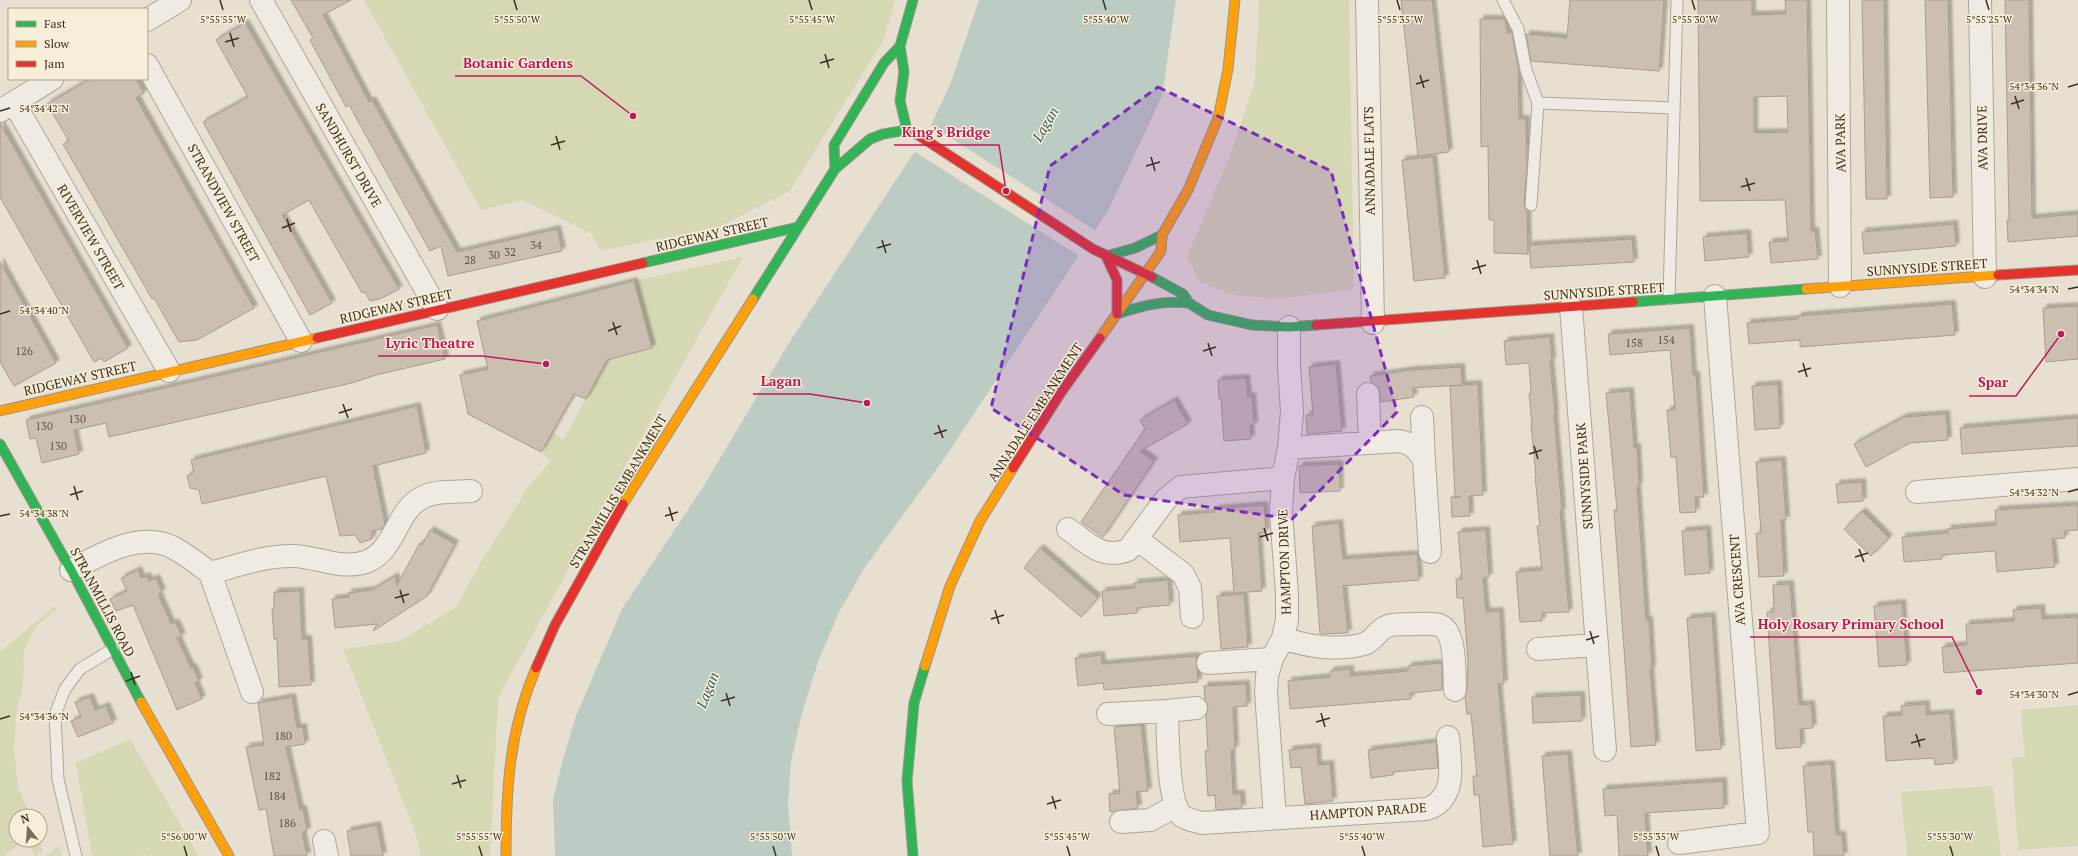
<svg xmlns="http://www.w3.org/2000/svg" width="2078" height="856" font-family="'PT Serif',serif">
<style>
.green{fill:#d6d7b3}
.water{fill:#bcccc2}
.pier{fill:#e7e0d1}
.building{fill:#cbbfb2;stroke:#a89c90;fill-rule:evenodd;filter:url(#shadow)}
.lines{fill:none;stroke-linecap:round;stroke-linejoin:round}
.lane-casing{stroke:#ada599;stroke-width:13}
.street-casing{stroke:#ada599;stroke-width:24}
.fast-casing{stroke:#9c958a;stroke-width:11}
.slow-casing{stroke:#9c958a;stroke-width:11}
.jam-casing{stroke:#9c958a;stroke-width:11}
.lane{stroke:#efebe3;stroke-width:11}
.street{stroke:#efebe3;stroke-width:22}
.fast{stroke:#30b455;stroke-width:9}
.slow{stroke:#ff9f0a;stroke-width:9}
.jam{stroke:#e5322d;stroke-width:9}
.marked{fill:#7b2cbf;fill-opacity:0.2;stroke:#7b2cbf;stroke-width:3;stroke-dasharray:8 5;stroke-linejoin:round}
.ticks{fill:none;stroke:#3d2e20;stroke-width:1.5}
.labels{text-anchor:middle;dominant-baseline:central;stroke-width:3;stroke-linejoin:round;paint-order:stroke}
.number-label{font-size:11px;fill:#605244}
.street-label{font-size:13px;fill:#3d2e20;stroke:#f7eed8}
.water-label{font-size:14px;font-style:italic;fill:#2f5d5a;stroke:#f7eed8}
.ticks-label{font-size:10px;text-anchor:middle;fill:#3d2e20;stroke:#f7eed8;stroke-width:3;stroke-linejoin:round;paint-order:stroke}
.leader{fill:none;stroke:#c2185b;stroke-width:1.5}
.callout-dot{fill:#c2185b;stroke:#f7eed8;stroke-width:1.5}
.callout-label{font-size:14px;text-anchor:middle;font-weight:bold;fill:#c2185b;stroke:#f7eed8;stroke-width:3;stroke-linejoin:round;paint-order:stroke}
</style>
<defs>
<filter id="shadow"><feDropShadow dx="3.5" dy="-3.5" stdDeviation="1" flood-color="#0004"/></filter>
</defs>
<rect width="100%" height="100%" fill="#e7e0d1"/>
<path class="green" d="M364,0H895L883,41L790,191L718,227L600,251L592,234L522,200L481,210Z
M1259,0H1349L1354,289L1280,299L1234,295L1200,282L1187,257L1230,156L1255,81Z
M743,257L602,508L498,698L490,856H421L414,829L343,649L400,641L456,607L479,565L529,486L551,461L541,452L552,431L563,440L607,360L652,348L634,281Z
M54,607L58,608L35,627L24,651L23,686L17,707L14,748L18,788L31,816H16V840H24L4,856H0V652Z
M2078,705V846L2018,850L2012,758L2025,757L2021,710Z
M130,739L199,856H147L145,854L142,856H92L76,763Z
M1993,786L2001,856H1907L1901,792Z
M24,840H39L43,851L36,856Z
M59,846L62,856H46Z"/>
<path class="water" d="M979,0H1176L1162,96L1109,209L944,459L865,567L839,612L818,662L802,713L791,762L788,803L792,856H555L553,799L563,759L576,716L622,609L703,487L787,346L930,128L951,82Z"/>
<path class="pier" d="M929,124L1096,231L1079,256L912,150Z"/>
<path class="building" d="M291,0H351L323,15L369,102L372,100L457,252L557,229L562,251L448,276L441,246L430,251L349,105L346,107L310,40L313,38Z
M1401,0H1432L1449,152L1418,156Z
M1570,0H1664L1659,71L1531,61L1526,34L1567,38Z
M1698,0H1752V15L1786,14L1785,0H1807L1811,231H1815L1818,259L1771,263L1769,242L1788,241L1785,200L1700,201ZM1787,96L1788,132L1754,133V97Z
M1862,0H1884L1887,199H1866Z
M1925,0H1948L1953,197L1930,198Z
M2005,0H2029L2032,218L2078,214V236L2008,242L2007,220H2009Z
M1480,19H1505L1507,33H1512L1518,66L1519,119H1526L1527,167L1524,205L1527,211L1528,254L1494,253V220H1489L1488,146L1481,147Z
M245,23L263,54L399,289L380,299L370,301L365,292L362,293L309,200L282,215L332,303L310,315L203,122L248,97L216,40Z
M90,79H136L144,93L136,98L254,308L197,340L179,342L154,298L152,299L63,144L69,141L47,104Z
M0,123L128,348L104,362L102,358L94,362L0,197Z
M1433,157L1445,278L1414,281L1402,160Z
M1954,224L1956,246L1864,254L1862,232Z
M1747,233L1749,257L1705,261L1703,237Z
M1632,239L1634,262L1531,268L1529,245Z
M0,262L56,363L14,386L0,362Z
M634,281L652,348L607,360L586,399L574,394L541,452L468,414L460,375L488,369L477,321Z
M1952,304L1955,335L1800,347V340L1749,344L1747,323L1798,319V316Z
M2078,306V359L2046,362L2043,308Z
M437,325L445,359L376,375L352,383L109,437L106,423L74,430L79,454L42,463L36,438L30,439L26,420Z
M1690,328L1693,375H1696L1697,391L1704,497H1695L1696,512L1680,513L1676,457H1671L1667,410L1675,409L1670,350L1610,355L1608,334Z
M1550,337L1552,361H1550L1555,414H1554L1562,511H1560L1569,612L1542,613V621L1520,622L1516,572L1542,570L1537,526H1540L1535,476H1536L1531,425H1532L1529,394H1531L1529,363L1506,365L1504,341Z
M1336,364L1342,431L1307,434L1306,415H1313L1309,367Z
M1461,367L1462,385L1412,388L1414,397L1381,402L1379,388L1371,382L1370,376L1412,370Z
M1246,378L1248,397L1252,396L1254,425L1250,426L1251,439L1224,441L1221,399H1219L1218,380Z
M1478,384L1483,495L1469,496L1470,516L1452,517L1451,497H1461H1455L1450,386Z
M1778,384L1780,428L1755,430L1752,386Z
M1630,391L1634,448L1637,447L1639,486H1637L1646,620H1649L1652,669H1650L1656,745L1631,747L1614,510H1617L1606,393Z
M1174,400L1188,424L1140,451L1154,461L1103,537L1081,522L1145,429L1140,420Z
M417,406L426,453L373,466L385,524L382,529L372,531V539L360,543L355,535L340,536L326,476L202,504L199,490L190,488L187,476L194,472L191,460Z
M1946,414L1948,440L1910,443L1866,467L1854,444L1904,417Z
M2078,418V446L1962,454L1960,428Z
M1782,460L1786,520H1781L1784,576L1759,577L1756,533H1761L1756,462Z
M1339,464L1340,491L1300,493L1299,466Z
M1862,482L1863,501L1838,503L1836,484Z
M1264,505L1266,532L1258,533L1262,591L1234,593L1230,538L1180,542L1178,515L1215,512V509Z
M2078,505V530L2064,531L2065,538L2052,539L2055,567L1997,572L1995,551L1942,555V559L1904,562L1902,537L1948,533L1947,529L1996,525L1995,510Z
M1862,511L1889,538L1871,556L1844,529Z
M1339,523L1343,559L1417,554L1419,580L1343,586L1348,633L1320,634L1312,526Z
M1707,529L1710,573L1685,575L1682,531Z
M430,530L455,544L427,596L373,631L377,624L335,628L332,599L349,597L348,593L372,590L395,576L397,585L420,543L422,545Z
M1486,530L1489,577L1483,578L1486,612L1500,611L1504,684H1498L1513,844L1483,847L1479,795H1474L1473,776H1477L1471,714H1467L1465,697L1467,690L1468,660L1463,598H1457L1456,579H1462L1458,532Z
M1040,548L1098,598L1081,617L1024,568Z
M138,570L141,578L147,576L149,581L156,578L162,592L158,594L171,624L175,622L182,636L177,638L191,668L193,667L199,681L195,683L202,699L177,710L133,605L116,611L110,599L127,591L121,578Z
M1168,580L1170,605L1137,608V613L1104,616L1102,591L1135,588L1134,583Z
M1790,584L1799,705L1811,704L1813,728L1800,729L1801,747L1776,749L1767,612H1774L1773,585Z
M300,591L302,639H308L311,685L279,687L277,639H274L272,609H274V592Z
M1244,594L1248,647L1221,649L1217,596Z
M1902,603L1907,665L1879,667L1874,606Z
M2041,608L2042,619L2078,617V663L1944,673L1942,647L1967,645L1966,624L2014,621L2013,610Z
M1712,616L1721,749L1696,751L1687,618Z
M1101,655L1102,664L1196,656L1198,682L1104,690L1103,683L1078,686L1075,658Z
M1442,663V690L1410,693L1411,699L1290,709L1288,681L1330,677V671L1350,669V676L1408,671V666Z
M1246,684L1247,706L1233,707L1235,749L1231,750L1233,794H1241L1242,808L1216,810L1215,795L1208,796L1205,751H1208L1206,715L1208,707L1205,700L1204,686Z
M1581,695L1582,721L1533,723L1532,697Z
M90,697L95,710L106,706L113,723L78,737L71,721L81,717L75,702Z
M292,697L297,728L303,727L305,744L286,747L300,810L303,809L307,831L302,832L307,856H274L266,809L259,810L246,747L264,745L258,703Z
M1926,704V715L1950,713L1954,763L1935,765L1934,758L1886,761L1883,716L1902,715L1901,706Z
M1141,725L1148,791L1136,792L1138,808L1110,812L1109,794L1120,793L1114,727Z
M1436,742L1438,768L1393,772V775L1371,778L1368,750Z
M1317,747L1318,765L1330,764L1333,801L1305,804L1301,767L1291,768L1289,750Z
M1568,754L1578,856H1550L1542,756Z
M1831,764L1836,835H1842L1844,856H1814L1813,832H1808L1803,766Z
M1723,781L1724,808L1645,813L1648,856H1619L1617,815L1605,816L1603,789Z
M377,825L383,856H351L347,831Z"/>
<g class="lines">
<defs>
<path id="lane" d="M1503,0L1518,29L1526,70L1538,103L1531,205
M1538,103L1674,108
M1669,299L1677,0
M76,856L58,779L55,715L65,689L80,669L113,649"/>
<path id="street" d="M261,0L437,309
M1367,0L1373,323
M1838,0L1840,286
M1980,0L1985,277
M147,20L180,0
M147,65L301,341
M14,103L169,371
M0,111L52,79
M1571,307L1605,750
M1368,394L1370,443
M1422,417L1424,460
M1289,448L1399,441C1412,443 1417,449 1424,460L1430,552
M1917,492L2078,479
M1068,529C1088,543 1102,560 1128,550L1166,499L1181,487L1283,478
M1138,540L1183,574L1190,588L1192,617
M71,570C100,555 138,531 172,547C186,554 198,564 210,573C237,566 266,555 294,556C319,557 343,571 368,561C396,549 396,510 423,497C437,490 456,492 471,491
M210,573L252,692
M1283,638C1308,647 1338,651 1364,644C1374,641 1378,629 1388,626C1395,623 1407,625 1415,624C1423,624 1431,623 1439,625C1457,631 1454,674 1455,690
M1538,649L1597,645
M1208,663L1272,659
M1167,711L1196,708
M1108,714L1167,711C1168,732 1167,803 1182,816C1188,820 1195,821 1202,823L1427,809C1458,798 1450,763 1448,737
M1275,818L1266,692L1267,676L1272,659L1283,638L1287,620V594L1281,512L1283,478L1289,448L1292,411L1289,367V327
M1121,822L1150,820L1176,806
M324,841L327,856
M1679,843L1758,833L1715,296"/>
<path id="fast" d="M900,46L904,72L900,101L907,130
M835,169L834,145L884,63L900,46L913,0
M1106,256L1135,248L1162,235
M643,263L798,227
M1152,277L1183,294L1189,303L1208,315L1252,325L1289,327L1316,325
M753,299L835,169L870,139L883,134L907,130
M1633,302L1806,289
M1117,314C1141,306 1163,300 1189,303
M0,444L71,570L141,702
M913,856L907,781L914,703L925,666"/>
<path id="slow" d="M1806,289L1998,275
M1100,338L1161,251L1162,235L1188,190L1218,118L1228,69L1235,0
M0,411L317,338
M623,504L753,299
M925,666L950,586L980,521L1013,468
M141,702L229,856
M506,856C506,789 509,731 536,668"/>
<path id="jam" d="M907,130L918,135L1093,249L1152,277
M1106,256L1117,280V314
M1998,275L2078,270
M1316,325L1633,302
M317,338L643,263
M1013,468L1060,394L1100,338
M536,668L555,625L623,504"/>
</defs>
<use href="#lane" class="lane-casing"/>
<use href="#street" class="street-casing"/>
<use href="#fast" class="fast-casing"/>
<use href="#slow" class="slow-casing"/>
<use href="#jam" class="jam-casing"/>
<use href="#lane" class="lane"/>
<use href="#street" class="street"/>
<use href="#fast" class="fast"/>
<use href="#slow" class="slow"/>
<use href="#jam" class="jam"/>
</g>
<path class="marked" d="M1158,87L1331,171L1397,412L1292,519L1124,495L991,408L1050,166Z"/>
<path class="ticks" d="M220,0L223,10M514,0L517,10M809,0L812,10M1103,0L1106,10M1397,0L1400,10M1692,0L1695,10M1986,0L1989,10M230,33L234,47M225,42L239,38M825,54L829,68M820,63L834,59M1420,75L1424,88M1416,84L1429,80M2068,87L2078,84M2015,96L2019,109M2011,104L2024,100M0,111L10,108M556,136L560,150M551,145L565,141M1151,157L1155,171M1146,166L1160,162M1746,178L1750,191M1741,187L1755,183M287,219L291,232M282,228L295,223M882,240L886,253M877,248L891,244M1477,260L1481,274M1472,269L1486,265M2068,289L2078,287M0,314L10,311M613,322L617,335M608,331L621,326M1208,343L1212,356M1203,351L1216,347M1803,363L1807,377M1798,372L1811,368M343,404L348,418M339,413L352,409M938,425L943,438M934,434L947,430M1534,446L1538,459M1529,454L1542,450M74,486L78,500M2068,492L2078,489M70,495L83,491M669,507L673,521M0,516L10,514M665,516L678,512M1264,528L1268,541M1260,537L1273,533M1859,549L1864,562M1855,557L1868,553M400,590L404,603M395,598L409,594M995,610L999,624M991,619L1004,615M1590,631L1594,644M1586,640L1599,636M131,672L135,685M126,681L140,676M726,693L730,706M2068,695L2078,692M721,701L735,697M1321,713L1325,727M0,719L10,716M1316,722L1330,718M1916,734L1920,747M1911,743L1925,739M457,775L461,788M452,784L466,780M1052,796L1056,809M1047,804L1061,800M184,846L187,856M479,846L482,856M773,846L776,856M1067,846L1070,856M1362,846L1365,856M1656,846L1659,856M1950,846L1953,856"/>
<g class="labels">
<g class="number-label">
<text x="536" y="245">34</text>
<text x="510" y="252">32</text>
<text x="494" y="255">30</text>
<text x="470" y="260">28</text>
<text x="1666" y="340">154</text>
<text x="1634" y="343">158</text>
<text x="24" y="351">126</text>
<text x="77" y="419">130</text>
<text x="44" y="426">130</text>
<text x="58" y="446">130</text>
<text x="283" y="736">180</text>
<text x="272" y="776">182</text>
<text x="277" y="796">184</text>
<text x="287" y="823">186</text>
</g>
<g class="street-label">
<text transform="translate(1982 138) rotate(-91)">AVA DRIVE</text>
<text transform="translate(1840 143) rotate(-91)">AVA PARK</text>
<text transform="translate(349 155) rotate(60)">SANDHURST DRIVE</text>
<text transform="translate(1369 161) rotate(-91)">ANNADALE FLATS</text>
<text transform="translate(224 203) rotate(61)">STRANDVIEW STREET</text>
<text transform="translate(712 234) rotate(-13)">RIDGEWAY STREET</text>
<text transform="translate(91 237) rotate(60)">RIVERVIEW STREET</text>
<text transform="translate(1927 267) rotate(-4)">SUNNYSIDE STREET</text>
<text transform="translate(1604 291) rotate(-4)">SUNNYSIDE STREET</text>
<text transform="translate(396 306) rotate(-13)">RIDGEWAY STREET</text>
<text transform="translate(80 378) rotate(-13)">RIDGEWAY STREET</text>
<text transform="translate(1035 412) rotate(-57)">ANNADALE EMBANKMENT</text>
<text transform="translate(1584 476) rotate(-94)">SUNNYSIDE PARK</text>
<text transform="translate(618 491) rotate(-59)">STRANMILLIS EMBANKMENT</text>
<text transform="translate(1284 562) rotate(-92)">HAMPTON DRIVE</text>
<text transform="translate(1737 580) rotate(-94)">AVA CRESCENT</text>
<text transform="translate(103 602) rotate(62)">STRANMILLIS ROAD</text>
<text transform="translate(1368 811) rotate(-4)">HAMPTON PARADE</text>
</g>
<g class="water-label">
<text transform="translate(1045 124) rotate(-60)">Lagan</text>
<text transform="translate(707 690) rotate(-68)">Lagan</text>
</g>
</g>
<g class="ticks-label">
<text x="223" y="23">5°55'55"W</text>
<text x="517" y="23">5°55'50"W</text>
<text x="812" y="23">5°55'45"W</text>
<text x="1106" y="23">5°55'40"W</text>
<text x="1400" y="23">5°55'35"W</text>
<text x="1695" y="23">5°55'30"W</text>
<text x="1989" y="23">5°55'25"W</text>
<text x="2034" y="90">54°34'36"N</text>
<text x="44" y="112">54°34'42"N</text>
<text x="2034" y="293">54°34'34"N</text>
<text x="44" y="314">54°34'40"N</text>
<text x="2034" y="496">54°34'32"N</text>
<text x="44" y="517">54°34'38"N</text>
<text x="2034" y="698">54°34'30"N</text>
<text x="44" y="720">54°34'36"N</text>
<text x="184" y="840">5°56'00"W</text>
<text x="479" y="840">5°55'55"W</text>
<text x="773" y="840">5°55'50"W</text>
<text x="1067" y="840">5°55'45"W</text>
<text x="1362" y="840">5°55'40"W</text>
<text x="1656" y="840">5°55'35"W</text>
<text x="1950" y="840">5°55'30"W</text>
</g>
<path class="leader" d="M633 116L581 76H455M1006 191L999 145H894M546 364L483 356H378M867 403L810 394H753M2061 334L2016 396H1969M1979 692L1952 637H1750"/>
<g class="callout-dot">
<circle cx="633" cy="116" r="4"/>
<circle cx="1006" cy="191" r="4"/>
<circle cx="546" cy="364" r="4"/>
<circle cx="867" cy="403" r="4"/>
<circle cx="2061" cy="334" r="4"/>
<circle cx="1979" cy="692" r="4"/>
</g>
<g class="callout-label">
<text x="518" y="68">Botanic Gardens</text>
<text x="946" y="137">King's Bridge</text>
<text x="430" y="348">Lyric Theatre</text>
<text x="781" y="386">Lagan</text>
<text x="1993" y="387">Spar</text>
<text x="1851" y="629">Holy Rosary Primary School</text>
</g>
<rect x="8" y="8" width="140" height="72" fill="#f7eed8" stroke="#ada18e"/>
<rect x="16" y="21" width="20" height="6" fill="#30b455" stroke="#ada18e"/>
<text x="44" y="28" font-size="12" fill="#3d2e20">Fast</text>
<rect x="16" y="41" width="20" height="6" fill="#ff9f0a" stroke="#ada18e"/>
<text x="44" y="48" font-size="12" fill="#3d2e20">Slow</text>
<rect x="16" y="61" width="20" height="6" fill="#e5322d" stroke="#ada18e"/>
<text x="44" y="68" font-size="12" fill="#3d2e20">Jam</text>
<g transform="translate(28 828) rotate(343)"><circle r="19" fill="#f7eed8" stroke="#ada18e"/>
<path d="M0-3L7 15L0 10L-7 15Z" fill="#786c5e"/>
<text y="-6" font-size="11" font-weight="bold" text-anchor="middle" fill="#3d2e20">N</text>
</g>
</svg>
